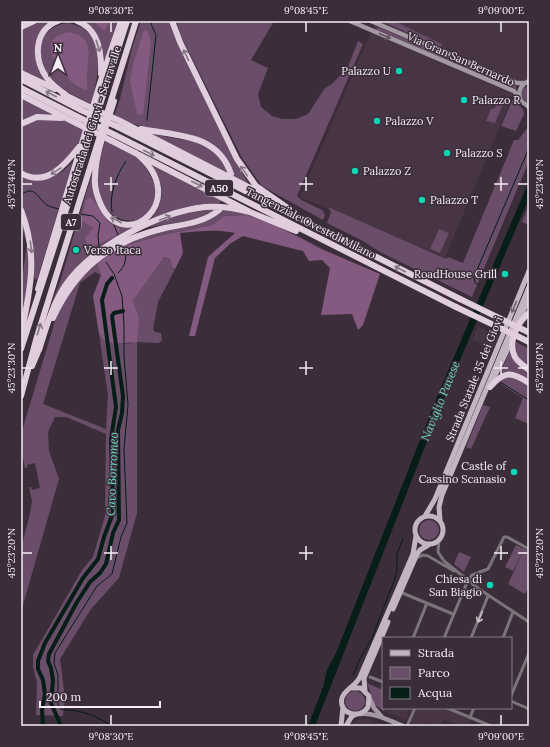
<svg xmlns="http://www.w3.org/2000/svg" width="550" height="747" font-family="Lora,serif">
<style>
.built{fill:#473445}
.green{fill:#6a4d68}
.forest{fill:#845a80}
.water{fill:#061d18}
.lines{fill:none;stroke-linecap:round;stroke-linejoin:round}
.stream{stroke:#061d18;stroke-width:1}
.canal{stroke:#061d18;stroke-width:4}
.highway-tunnel{stroke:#574b56;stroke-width:6;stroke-dasharray:6 3;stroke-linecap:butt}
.street{stroke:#7b747b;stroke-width:3}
.secondary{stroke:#a499a3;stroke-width:4.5}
.primary{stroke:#c3b5c2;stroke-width:5}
.highway{stroke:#e0cede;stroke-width:6}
.highway-bridge{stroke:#e0cede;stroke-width:6}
.oneway{stroke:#60535f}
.oneway2{stroke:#857684}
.oneway3{stroke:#716470}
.oneway4{stroke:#cbc3ca}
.ticks{fill:none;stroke:#f6edf5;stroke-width:1.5}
.poi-dot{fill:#0cd5b5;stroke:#3b2e3a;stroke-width:1.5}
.labels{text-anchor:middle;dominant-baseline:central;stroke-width:3;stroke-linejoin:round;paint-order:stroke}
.shield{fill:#3b2e3a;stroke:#beb4bd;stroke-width:1}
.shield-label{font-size:10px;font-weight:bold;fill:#f6edf5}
.street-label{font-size:11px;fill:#f6edf5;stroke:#3b2e3a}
.poi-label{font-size:11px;fill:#f6edf5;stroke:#3b2e3a;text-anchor:start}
.water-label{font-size:12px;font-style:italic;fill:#6ad8bf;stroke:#3b2e3a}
.neatline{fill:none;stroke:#f6edf5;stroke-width:1.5}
.ticks-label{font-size:10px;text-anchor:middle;fill:#f6edf5}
</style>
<rect width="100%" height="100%" fill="#3b2e3a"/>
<path class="built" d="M376,21H529V80H519L445,258L300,197Z
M478,327L499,336L493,349L472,340Z
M386,708H410L406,720L384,711Z
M416,708H442L471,720L469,726H460L443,719L440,726L427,723L425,726H415L410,724Z
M360,719H368L386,726H351L354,722Z"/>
<path class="green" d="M40,21H55L37,40L47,83L21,70V29Z
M81,21H117L105,61L102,47Z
M141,21H170L173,32L218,126L248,183L233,176C226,135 188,136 155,129C140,127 127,122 114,116L120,99L132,48Z
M176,21H274L251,60L268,68L258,94L261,107L272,116L282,119H296L308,114L325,88L332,84L348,67L358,41L363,44L297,196L303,201L322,210L325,215L323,220L262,186L242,158L180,34Z
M381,21H394L442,44L441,47Z
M67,23C109,29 99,74 91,104C77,97 63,91 52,79C34,58 36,28 67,23Z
M378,27L454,59L453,63L376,30Z
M457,60L476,69V72L456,64Z
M481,72L515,85L517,89L481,75Z
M529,85V103C522,100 520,95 523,89Z
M21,96L52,114H40L21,121Z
M513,99L523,109L524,114L516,131L501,126Z
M498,100L502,101L503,104L495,123L486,121L491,109L495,108Z
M43,119L65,120L84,129C81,136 79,143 76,149C66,166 39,185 21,169V127L34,121Z
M529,126V161L472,297L380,252L363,241L327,223L331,212L328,207L446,259L448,257L463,263L514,140H518Z
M151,134L202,143L220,156L228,173Z
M105,141C115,145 127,149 136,156C144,164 150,173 154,184C168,230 95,239 97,174C98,163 102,151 105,141Z
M72,162L73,163L37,280L34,278L33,244L21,203V176C39,186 60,177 72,162Z
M151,163L223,199L219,204C174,206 108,233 78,267C71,274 64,282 59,291C55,296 53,304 49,309L60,282L92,173C93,186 95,205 105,216C110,222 117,223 124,224C128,224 133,226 136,226C154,225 165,201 161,185C159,178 154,170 151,163Z
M529,205V225L522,222Z
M216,209L198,219L145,228L188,211Z
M222,210L244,212L270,222L329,252L246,215L224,216L212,225L158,236L120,247L101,275L95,272L80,283L43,404L106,429L108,395L99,334C108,345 119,344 133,343L139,317L133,301L164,257L170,259L172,267L175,269L158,302L153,329L155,332L161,333L162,341L158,343L137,342V513L119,578L91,609L60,659L65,699L63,716L36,715L37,683L33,667V655L82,570L93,557L105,516L106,434L66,417H55L48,432L49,451L59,479L21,612V548L30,514L32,501L29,487H31L32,490L40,488L35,463L27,465V468H25L21,448V434L55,321L69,292L87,271L120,245Z
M21,216L30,254L27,296L21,318V287L27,244L21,225Z
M439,229L449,233L440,253L430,249Z
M516,342L529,349V367C521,360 513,354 516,342Z
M510,351L517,362L529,374V381L506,372L500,373Z
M510,376L529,385V424L515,418L523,398L498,382Z
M483,405L490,407L471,449L466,447Z
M419 530a10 10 0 1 1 20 0a10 10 0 1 1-20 0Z
M516,545L529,551V586L525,594L508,584L524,549L513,571L505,567Z
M459,552L471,557L464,572L454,564Z
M367,683L380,689L383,686L384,711L375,705Z
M345 701a10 10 0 1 1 20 0a10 10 0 1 1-20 0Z"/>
<path class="forest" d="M93,21H110L104,31Z
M144,30L148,32L151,41L143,115L137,114L130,81L134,61Z
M69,32C95,37 88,55 87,74C86,79 88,84 87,90C71,88 37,50 57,36C60,34 66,33 69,32Z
M91,197L108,222L120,229L119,234L88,249L85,238L93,228L81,220L86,200Z
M246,215L270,223L319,248L380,274L363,325L358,330L352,314L321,315L330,268L322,260L309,261L303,251L243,236L231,243L215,258L195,336H189L208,257L235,233C217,229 198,231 180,233L183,253L175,269L172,267L170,259L164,257L133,301L139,317L137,342L114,344L104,340L99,334L93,296L101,275L97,262L120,247L158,236L212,225L224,216Z"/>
<path class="water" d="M529,181V198L446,393L315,726H308L323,687L327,670L336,653L439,392Z"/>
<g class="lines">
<path class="stream" d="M147,120L156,35L151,24L152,21
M21,195C35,184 37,198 47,205C50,207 55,208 59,209
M112,212C109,194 116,176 126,161
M80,214L93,216L100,223L98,236L99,246
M114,225L118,235
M106,262L114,274L122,296L124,325V356L128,405L124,449L127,523L121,537L112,574L97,586L55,653L54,663L58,675V705L62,710C83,710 94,715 112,726
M118,273C126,266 128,256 123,247
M479,285L475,283L474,277L529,148
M500,382L529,400
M353,675L360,659L372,638L394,581L397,570V554L403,539
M333,726L334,725"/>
<path class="canal" d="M43,726L42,710L45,694L43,680L38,669V661L45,643L83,578L98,559L104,537L113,513L111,439L116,407L102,300L107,284L112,278
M61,726L51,703L53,680L51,668L48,661L49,654L77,602L90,582L100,573L106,564L113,533L119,520L118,430L122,413L123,396L112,316L114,313L123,311"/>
<path class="highway-tunnel" d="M219,210L230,195L232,179"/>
<path class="street" d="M439,540L438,552L444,561L479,589L529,622
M416,558L423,555L428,556L454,571
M400,592L453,614
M413,638L427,603
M444,638L468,580L472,575L488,569L504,537H507L529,549
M471,638L488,596
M503,638L513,612
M370,677L383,682
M511,696L529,653
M511,701L529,709
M447,708L491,726
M470,717L474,708
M407,726L415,708"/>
<path class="secondary" d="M350,21L514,91L519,98
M371,21L517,83H525
M529,81C520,85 517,93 521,101L529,107
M370,699L374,708L382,717
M360,714C374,712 390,721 403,726"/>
<path class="primary" d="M519,322L529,297
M491,384L512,340
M415 530a14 14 0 1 1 28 0a14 14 0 1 1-28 0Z
M425,516L435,499L529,271
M440,520L439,507L442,495L529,287
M393,609L417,554L420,550L430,544
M351,688H361L369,696L368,707C360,720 338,714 342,698C345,689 356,686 360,677L413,554L416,536
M365,691L364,678L388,622
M341,726L343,707
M346,726L352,716L355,715"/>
<path class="highway" d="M58,21C34,30 33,59 47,78C52,85 59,90 66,95
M77,21C99,29 102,53 101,74
M172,21L180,42L237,159L256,186L289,209
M21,27L34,21
M21,73L55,89
M21,79L81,110
M21,88L80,118
M63,94L83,104
M21,95L76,123
M114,101C107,124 95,154 95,178C94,187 97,196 101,205C125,255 193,200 136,153
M120,121L266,196
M21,124L37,117L62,118
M118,127L460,299
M141,129C176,136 218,133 231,174
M115,135L456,307
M112,141L250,212L296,231
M21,173C46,188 65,165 79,147
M21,210C38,254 31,288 21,334
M38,289L101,80L121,21
M529,313C518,322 507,342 515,357C518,362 524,366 529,370
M53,318C76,268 112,240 165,228C185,224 203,223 219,210
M519,337L529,342
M21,349L127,21
M39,350C46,328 52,306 65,286C91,247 159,212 205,207C221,206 235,208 250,212
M32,366L40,347
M490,387C504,371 511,371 529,383
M21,396L36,340L136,21"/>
<path class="highway-bridge" d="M83,104L120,121
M81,110L118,127
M80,118L115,135
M76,123L112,141
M460,299L528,332
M456,307L519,337"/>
</g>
<defs><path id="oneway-shaft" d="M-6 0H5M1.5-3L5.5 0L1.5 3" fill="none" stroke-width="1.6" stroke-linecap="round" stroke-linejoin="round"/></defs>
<use class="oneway" href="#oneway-shaft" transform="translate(385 36) rotate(23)"/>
<g class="oneway2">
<use href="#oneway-shaft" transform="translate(98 46) rotate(72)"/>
<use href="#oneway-shaft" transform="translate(186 55) rotate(-115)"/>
<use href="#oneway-shaft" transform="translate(51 94) rotate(-153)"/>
<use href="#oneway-shaft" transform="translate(149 153) rotate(27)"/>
<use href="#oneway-shaft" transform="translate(56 171) rotate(148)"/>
<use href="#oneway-shaft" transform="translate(244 171) rotate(-125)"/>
<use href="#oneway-shaft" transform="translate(197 184) rotate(27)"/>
<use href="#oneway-shaft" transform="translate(165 218) rotate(-21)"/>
<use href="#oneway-shaft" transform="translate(116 220) rotate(-152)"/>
<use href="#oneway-shaft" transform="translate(31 247) rotate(83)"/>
<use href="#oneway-shaft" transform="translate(400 269) rotate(-153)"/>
<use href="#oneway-shaft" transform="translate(39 329) rotate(-73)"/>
</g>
<use class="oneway3" href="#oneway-shaft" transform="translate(514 307) rotate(112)"/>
<use class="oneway4" href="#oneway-shaft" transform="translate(480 617) rotate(112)"/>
<path class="ticks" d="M111,22V32M306,22V32M501,22V32M111,177V191M306,177V191M501,177V191M22,184H32M104,184H118M299,184H313M494,184H508M518,184H528M111,361V375M306,361V375M501,361V375M22,368H32M104,368H118M299,368H313M494,368H508M518,368H528M111,546V560M306,546V560M501,546V560M22,553H32M104,553H118M299,553H313M494,553H508M518,553H528M111,715V725M306,715V725M501,715V725"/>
<g class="poi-dot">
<circle cx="399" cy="71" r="4"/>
<circle cx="464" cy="100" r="4"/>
<circle cx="377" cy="121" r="4"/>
<circle cx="447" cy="153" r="4"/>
<circle cx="355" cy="171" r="4"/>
<circle cx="422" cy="200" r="4"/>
<circle cx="76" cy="250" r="4"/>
<circle cx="505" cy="274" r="4"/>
<circle cx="514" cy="472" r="4"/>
<circle cx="490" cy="585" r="4"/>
</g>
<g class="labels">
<g class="shield">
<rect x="205" y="180" width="28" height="16" rx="3"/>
<rect x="61" y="214" width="20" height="16" rx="3"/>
</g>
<g class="shield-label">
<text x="219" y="188">A50</text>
<text x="71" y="222">A7</text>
</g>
<g class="street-label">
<text transform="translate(461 59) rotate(24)">Via Gran San Bernardo</text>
<text transform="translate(92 125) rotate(-72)">Autostrada dei Giovi - Serravalle</text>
<text transform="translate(311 223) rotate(27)">Tangenziale Ovest di Milano</text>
<text transform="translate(474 379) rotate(-68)">Strada Statale 35 dei Giovi</text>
</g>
<g class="poi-label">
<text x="391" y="71" text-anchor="end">Palazzo U</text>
<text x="472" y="100">Palazzo R</text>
<text x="385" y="121">Palazzo V</text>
<text x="455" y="153">Palazzo S</text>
<text x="363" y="171">Palazzo Z</text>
<text x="430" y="200">Palazzo T</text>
<text x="84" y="250">Verso Itaca</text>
<text x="497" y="274" text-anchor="end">RoadHouse Grill</text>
<text x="506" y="466" text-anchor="end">Castle of<tspan x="506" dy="13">Cassino Scanasio</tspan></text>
<text x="482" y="579" text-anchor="end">Chiesa di<tspan x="482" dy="13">San Biagio</tspan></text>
</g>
<g class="water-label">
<text transform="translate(440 401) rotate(-68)">Naviglio Pavese</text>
<text transform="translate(112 474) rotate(-88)">Cavo Borromeo</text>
</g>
</g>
<rect width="550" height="747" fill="none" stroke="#3b2e3a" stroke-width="44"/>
<rect x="382" y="637" width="130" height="72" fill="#3b2e3a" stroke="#867a85"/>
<rect x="390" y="650" width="20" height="6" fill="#c3b5c2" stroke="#867a85"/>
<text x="418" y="657" font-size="12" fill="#f6edf5">Strada</text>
<rect x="390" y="667" width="20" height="12" fill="#6a4d68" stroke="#867a85"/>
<text x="418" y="677" font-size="12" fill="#f6edf5">Parco</text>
<rect x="390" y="687" width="20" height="12" fill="#061d18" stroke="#867a85"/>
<text x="418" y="697" font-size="12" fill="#f6edf5">Acqua</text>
<g transform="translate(58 58)" stroke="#3b2e3a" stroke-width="3" paint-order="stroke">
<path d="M0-3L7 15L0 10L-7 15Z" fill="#f6edf5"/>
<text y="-6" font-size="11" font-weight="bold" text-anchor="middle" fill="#f6edf5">N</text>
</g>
<path d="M40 701v6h120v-6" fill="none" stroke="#f6edf5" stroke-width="2"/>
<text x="46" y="701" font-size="12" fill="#f6edf5" stroke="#3b2e3a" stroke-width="3" paint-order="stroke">200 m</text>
<rect x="22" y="22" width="506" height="703" class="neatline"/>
<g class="ticks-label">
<text x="111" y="14">9°08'30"E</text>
<text x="306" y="14">9°08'45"E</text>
<text x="501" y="14">9°09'00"E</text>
<text transform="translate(11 184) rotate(-90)" y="4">45°23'40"N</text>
<text transform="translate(539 184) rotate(-90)" y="4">45°23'40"N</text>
<text transform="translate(11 368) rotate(-90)" y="4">45°23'30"N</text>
<text transform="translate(539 368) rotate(-90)" y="4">45°23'30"N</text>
<text transform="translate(11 553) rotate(-90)" y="4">45°23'20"N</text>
<text transform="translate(539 553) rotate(-90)" y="4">45°23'20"N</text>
<text x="111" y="740">9°08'30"E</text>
<text x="306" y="740">9°08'45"E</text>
<text x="501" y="740">9°09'00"E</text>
</g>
</svg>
